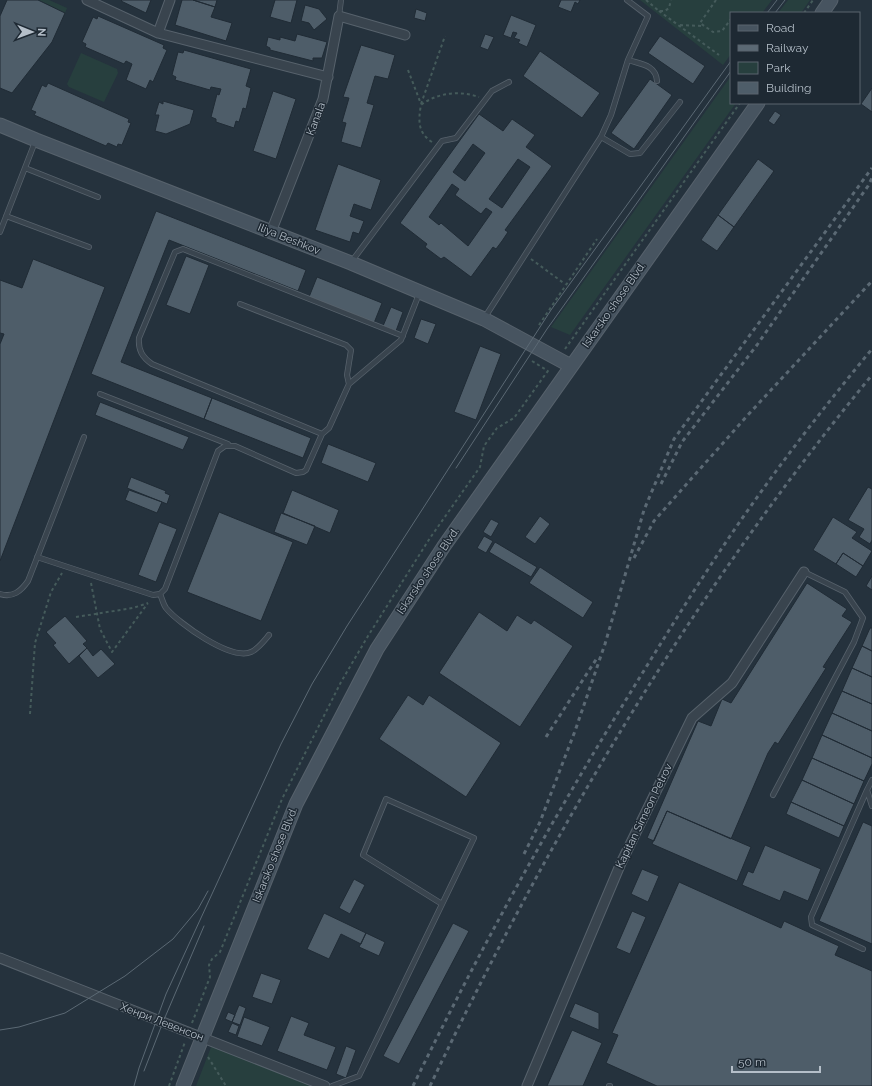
<svg xmlns="http://www.w3.org/2000/svg" width="872" height="1086" font-family="Raleway,sans-serif">
<style>
.green{fill:#273f3e}
.building{fill:#4e5d69;stroke:#202b35;fill-rule:evenodd}
.lines{fill:none;stroke-linecap:round;stroke-linejoin:round}
.lane-casing{stroke:#57626c;stroke-width:6}
.street-casing{stroke:#57626c;stroke-width:11}
.secondary-casing{stroke:#57626c;stroke-width:15}
.path{stroke:#455b5b;stroke-width:2;stroke-dasharray:3 3;stroke-linecap:butt}
.lane{stroke:#39444e;stroke-width:4.5}
.street{stroke:#39444e;stroke-width:9}
.secondary{stroke:#475460;stroke-width:13}
.tram{stroke:#5b6974;stroke-width:1}
.rail{stroke:#5b6974;stroke-width:3;stroke-dasharray:4 4;stroke-linecap:butt}
.labels{text-anchor:middle;dominant-baseline:central;stroke-width:3;stroke-linejoin:round;paint-order:stroke}
.street-label{font-size:11px;fill:#b5bfc9;stroke:#1e2933}
</style>
<rect width="100%" height="100%" fill="#25323d"/>
<path class="green" d="M38,0H49L67,8L65,13Z
M640,0H772L762,13H731V54L723,65Z
M788,0H810L801,13H778Z
M81,53L117,69L118,73L104,102L69,87L67,84Z
M731,76V103H736L570,335L551,327Z
M213,1042L325,1086H196Z"/>
<path class="building" d="M7,0H38L65,13L52,42L12,93L0,88V16Z
M122,0H151L146,13L121,1Z
M182,0H193L215,7L211,17L232,23L226,41L175,25Z
M193,0H217L215,7Z
M275,0H297L291,23L270,17Z
M561,0H580L578,4L575,2L571,12L558,7Z
M305,5L319,9L327,19L314,30L309,23L301,21Z
M416,9L427,13L425,21L414,18Z
M511,15L536,25L527,47L518,43L520,40L514,38L517,33L513,32L511,38L503,35Z
M98,16L164,45L163,48L167,50L153,82L150,80L146,89L126,80L132,64L126,61L124,64L85,47L86,44L82,42L93,17L97,19Z
M297,34L327,42L322,58H313V61L270,50V48L266,46L268,37L280,40V37L295,41Z
M485,34L494,37L488,50L480,47Z
M660,36L705,66L693,84L648,53Z
M361,45L395,55L388,79L375,76L367,103L374,105L361,148L341,142L346,123L342,122L349,98L343,97Z
M184,50L251,69L246,86L251,88L246,109L243,108L239,122L236,121L234,128L216,122V119L211,117L217,94L219,95L221,89L211,87L210,90L175,80L176,77L172,75L178,52L183,53Z
M540,51L600,93L582,118L523,76Z
M650,79L672,95L634,149L611,133Z
M48,83L129,119L128,122L131,123L122,145L118,144L117,147L108,143L106,146L34,115L36,112L31,110L42,85L46,87Z
M872,88V112L861,104Z
M273,91L296,99L276,159L253,151Z
M163,101L194,110L190,124L166,134L155,131L159,115H155L159,102L163,104Z
M775,111L781,115L774,125L768,121Z
M479,114L503,131L512,119L535,135L526,147L552,166L505,230L508,232L502,241L496,249L493,247L471,277L444,257L441,259L425,247L427,244L400,223ZM473,144L485,153L465,181L453,172ZM518,159L530,167L502,208L489,199ZM452,184L459,189L455,195L481,214L486,208L492,212L468,246L441,223L439,225L429,217Z
M758,159L774,171L734,227L718,215Z
M338,164L381,180L371,210L354,204L350,216L364,221L359,234L353,232L350,242L315,230Z
M156,211L306,270L298,291L169,240L121,362L212,398L204,419L91,374Z
M718,215L734,227L717,251L701,240Z
M186,256L209,265L190,314L166,305Z
M33,259L105,287L0,561V344L4,334L0,333V280L22,288Z
M317,277L382,303L374,323L309,297Z
M391,307L403,312L396,331L383,326Z
M421,319L436,324L428,344L414,338Z
M480,346L501,354L476,420L454,412Z
M212,398L311,438L303,458L204,419Z
M100,402L189,437L183,450L95,415Z
M328,444L376,463L368,482L321,463Z
M131,477L166,491L165,493L170,495L167,504L127,488Z
M868,487L872,489V540L870,544L859,537L864,529L848,520Z
M129,490L162,502L157,513L125,500Z
M292,490L339,510L330,533L283,513Z
M219,512L293,542L261,621L187,592Z
M281,513L315,526L307,545L274,532Z
M540,516L550,524L535,544L525,537Z
M833,517L857,532L852,538L872,551L863,566L843,553L836,564L813,550Z
M491,519L499,523L491,537L483,532Z
M159,522L177,529L156,582L138,575Z
M484,536L493,541L486,553L477,548Z
M495,542L537,567L531,577L489,552Z
M843,553L863,566L856,577L836,564Z
M540,567L593,602L583,618L529,583Z
M872,576V590L866,586Z
M807,583L847,609L842,616L852,622L823,667L826,668L778,744L775,742L768,753L731,839L667,811L654,841L647,838L698,721L711,726L722,699L731,703Z
M479,612L507,631L517,615L531,624L534,620L573,646L520,727L439,673Z
M65,616L87,641L83,644L87,648L69,664L53,645L56,643L46,632Z
M870,628H872V651L862,646Z
M862,646L872,651V677L852,668Z
M87,648L93,656L101,649L115,664L98,678L79,656Z
M852,668L872,677V704L842,691Z
M842,691L872,704V731L832,713Z
M408,695L423,705L429,695L501,743L466,797L379,739Z
M832,713L872,731V758L822,735Z
M822,735L872,758V764L864,781L812,758Z
M812,758L864,781L854,804L802,780Z
M802,780L854,804L844,826L791,802Z
M791,802L844,826L839,838L786,814Z
M667,811L751,847L737,881L652,844Z
M863,822L872,826V944L819,921Z
M765,845L821,869L808,901L784,891L780,901L742,885L748,871L753,873Z
M642,869L659,876L648,902L631,894Z
M354,879L365,885L350,914L339,908Z
M679,882L781,928L784,921L839,946L835,955L872,971V1086H657L606,1063L618,1035L612,1033Z
M632,911L646,917L630,954L616,948Z
M324,913L366,933L361,944L341,934L329,959L307,949Z
M453,923L469,931L399,1064L383,1056Z
M366,933L385,942L379,956L359,947Z
M261,973L281,980L272,1004L252,997Z
M575,1003L599,1013V1030L569,1017Z
M239,1005L246,1008L240,1025L232,1022Z
M228,1012L235,1015L232,1022L225,1019Z
M291,1016L309,1023L304,1035L336,1047L327,1070L277,1051Z
M244,1017L270,1027L262,1046L237,1037Z
M232,1023L239,1026L236,1035L228,1032Z
M572,1030L602,1043L583,1086H547Z
M346,1046L356,1050L346,1078L336,1074Z"/>
<g class="lines">
<defs>
<path id="lane" d="M339,16L341,0
M628,60C641,64 656,65 657,81
M601,137L630,154L640,153L680,102
M25,168L98,197
M6,216L89,247
M0,232L35,142
M352,261L442,141L456,138L492,91L509,82
M240,304L346,345L351,350L347,375L349,384
M485,317L601,137L611,115L628,60L648,16L627,0
M100,394L228,444
M322,434L152,364C142,357 138,350 139,338L175,252L183,249L403,336
M37,557L153,595L160,594L165,589L218,451L225,446H235L296,473L303,472L306,470L322,434L329,428L349,384L401,340L419,294
M0,594C13,598 21,591 28,581L84,437
M160,594C162,598 163,604 166,608C178,623 231,661 251,652C258,649 264,641 269,635
M872,780L867,790L872,806
M773,795L854,642L863,618L845,592L804,572
M863,949L812,925L811,917L867,790
M332,1086L359,1076L474,838L386,799L363,855L442,904
M609,1086H610"/>
<path id="street" d="M87,0L158,33L328,77
M158,33L170,0
M271,232L323,99L339,16L405,35
M0,958L325,1086
M527,1086L621,863L692,718L732,683L804,572"/>
<path id="secondary" d="M822,13L831,0
M0,125L36,140L351,263L484,319L571,366
M183,1086L296,804L377,649L444,546L758,103"/>
</defs>
<use href="#lane" class="lane-casing"/>
<use href="#street" class="street-casing"/>
<use href="#secondary" class="secondary-casing"/>
<path class="path" d="M646,0L659,11H665L669,8L671,0
M716,0L700,23L713,32L722,31L731,19
M659,11L719,55
M804,13L813,0
M680,25L701,26
M408,70L421,104
M421,104L445,36
M432,142C418,133 418,121 421,105C437,93 459,90 479,97
M531,259L565,284
M539,325L597,239
M565,349L740,103
M532,361L548,371
M91,583L100,629L112,652L148,603
M76,617L133,608L148,603
M30,714L35,643L51,592L62,573
M192,1023L210,977L209,965L212,959L220,952L282,799L341,682L368,636L430,538L480,467L484,446L497,428L514,418L550,368
M208,1057L226,1086
M169,1086L185,1042"/>
<use href="#lane" class="lane"/>
<use href="#street" class="street"/>
<use href="#secondary" class="secondary"/>
<path class="tram" d="M767,13L777,0
M775,13L785,0
M456,468L547,329L731,71
M0,1030L19,1027L65,1013L125,976L173,939L198,909L208,891
M144,1071L163,1022L204,926
M134,1086L139,1068L166,994L281,744L312,684L347,626L551,310L731,61"/>
<path class="rail" d="M661,484L682,442L757,345L868,186L872,178
M634,558L654,521L746,417L872,281
M546,737L597,658
M524,854L540,822L575,731L605,644L644,510L674,439L872,168
M413,1086C477,955 547,828 624,703C656,651 688,599 722,548C768,479 819,413 872,349
M430,1086C550,834 694,591 872,375"/>
</g>
<g class="labels">
<g class="street-label">
<text transform="translate(316 119) rotate(-69)">Kanala</text>
<text transform="translate(289 239) rotate(22)">Iliya Beshkov</text>
<text transform="translate(614 305) rotate(-55)">Iskarsko shose Blvd.</text>
<text transform="translate(428 571) rotate(-56)">Iskarsko shose Blvd.</text>
<text transform="translate(644 816) rotate(-64)">Kapitan Simeon Petrov</text>
<text transform="translate(275 855) rotate(-68)">Iskarsko shose Blvd.</text>
<text transform="translate(162 1022) rotate(21)">Хенри Левенсон</text>
</g>
</g>
<rect x="730" y="12" width="130" height="92" fill="#1e2933" stroke="#5a656f"/>
<rect x="738" y="25" width="20" height="6" fill="#475460" stroke="#5a656f"/>
<text x="766" y="32" font-size="12" fill="#b5bfc9">Road</text>
<rect x="738" y="45" width="20" height="6" fill="#5b6974" stroke="#5a656f"/>
<text x="766" y="52" font-size="12" fill="#b5bfc9">Railway</text>
<rect x="738" y="62" width="20" height="12" fill="#273f3e" stroke="#5a656f"/>
<text x="766" y="72" font-size="12" fill="#b5bfc9">Park</text>
<rect x="738" y="82" width="20" height="12" fill="#4e5d69" stroke="#5a656f"/>
<text x="766" y="92" font-size="12" fill="#b5bfc9">Building</text>
<g transform="translate(32 32) rotate(91)" stroke="#1e2933" stroke-width="3" paint-order="stroke">
<path d="M0-3L7 15L0 10L-7 15Z" fill="#b5bfc9"/>
<text y="-6" font-size="11" font-weight="bold" text-anchor="middle" fill="#b5bfc9">N</text>
</g>
<path d="M732 1066v6h88v-6" fill="none" stroke="#b5bfc9" stroke-width="2"/>
<text x="738" y="1066" font-size="12" fill="#b5bfc9" stroke="#1e2933" stroke-width="3" paint-order="stroke">50 m</text>
</svg>
